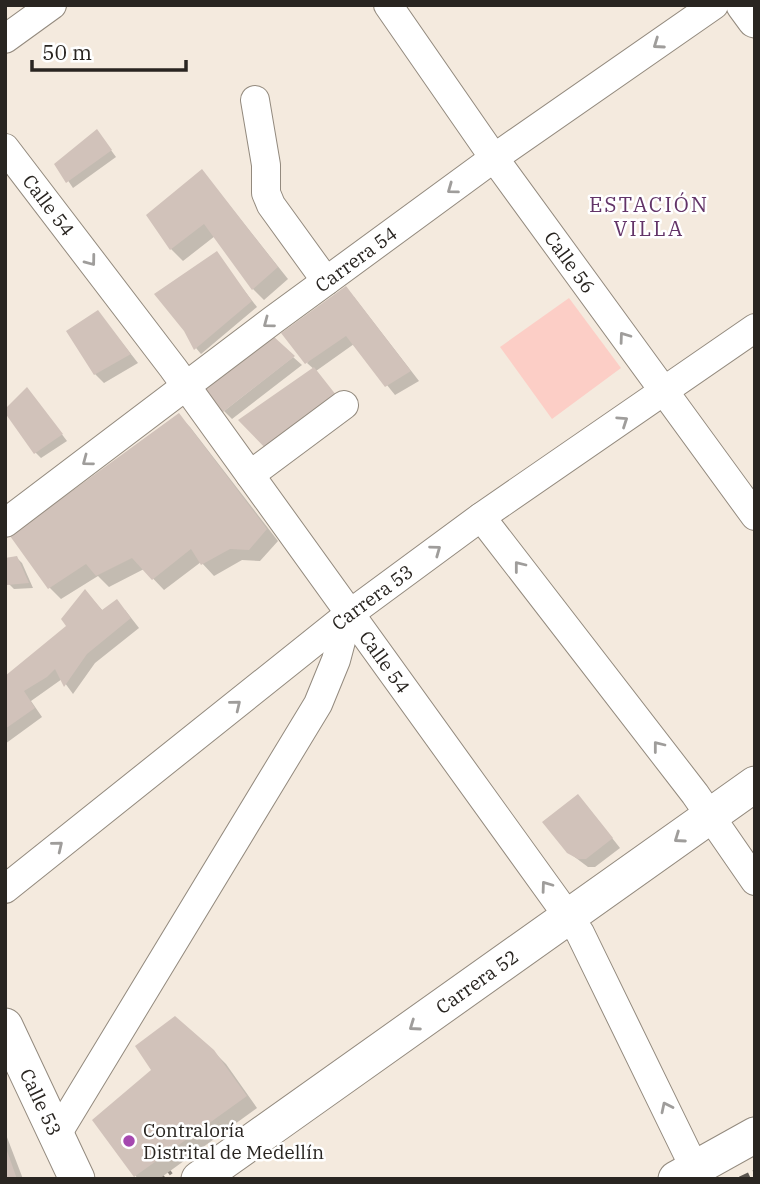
<svg xmlns="http://www.w3.org/2000/svg" width="760" height="1184" font-family="'IBM Plex Serif',serif">
<style>
.green{fill:#fccec6}
.shadow{fill:#0003}
.building{fill:#d1c2ba}
.lines{fill:none;stroke-linecap:round;stroke-linejoin:round}
.minor-casing{stroke:#938a7e;stroke-width:30}
.major-casing{stroke:#938a7e;stroke-width:37}
.path{stroke:#8e877f;stroke-width:3.5;stroke-dasharray:3.5 5;stroke-linecap:butt}
.minor{stroke:#fff;stroke-width:28}
.major{stroke:#fff;stroke-width:35}
.rail{stroke:#5b5650;stroke-width:5;stroke-dasharray:10 5;stroke-linecap:butt}
.oneway{stroke:#9f9d9b}
.poi-dot{fill:#a547af;stroke:#fff;stroke-width:2.5}
.labels{text-anchor:middle;dominant-baseline:central;stroke-width:5;stroke-linejoin:round;paint-order:stroke}
.street-label{font-size:19px;fill:#292521;stroke:#fff}
.poi-label{font-size:19px;fill:#292521;stroke:#fff;text-anchor:start}
.neighbourhood-label{font-size:21px;letter-spacing:2px;fill:#633468;stroke:#fff}
</style>
<rect width="100%" height="100%" fill="#f4eade"/>
<path class="green" d="M569,298L621,368L552,419L500,347Z"/>
<path class="shadow" d="M97,131L116,157L73,188L57,164Z
M202,171L288,279L264,300L253,289L215,236L183,261L171,249L148,215Z
M216,254L257,307L201,354L196,348Z
M354,297L419,381L395,395L354,344L316,371L307,363Z
M98,312L138,363L104,383L95,374L68,332Z
M293,357L302,365L232,419L224,411Z
M32,395L67,441L41,458L35,452Z
M178,415L190,427L278,541L260,561L242,560L214,576L201,562L164,590L144,569L109,587L98,576L61,599L49,587Z
M16,557L22,563L33,588L14,589L5,580V560Z
M85,591L103,611L125,610L139,628L95,663L73,694L62,679L31,701L42,717L5,744V679L68,627Z
M586,805L620,848L595,867H588L568,852Z
M213,1051L226,1064L257,1108L159,1179H138L95,1120Z
M5,1132L23,1179H5Z"/>
<path class="building" d="M97,129L112,150L66,183L54,164Z
M202,169L278,267L252,290L204,224L170,250L146,215Z
M217,251L252,301L194,350L184,331L154,294Z
M346,286L411,371L385,387L346,336L305,364L281,333Z
M98,310L131,354L94,375L66,331Z
M273,336L295,356L223,412L203,388Z
M314,367L340,400L272,455L238,420Z
M27,387L63,434L34,454L5,413V409Z
M179,413L267,529L249,550L230,549L201,565L191,549L152,580L132,558L96,576L86,564L48,589L10,536Z
M17,556L29,583L7,585L5,558Z
M85,589L102,610L117,599L131,618L87,654L64,687L55,669L47,677L24,691L35,708L5,729V676L66,626L61,619Z
M578,794L613,838L586,859H578L567,853L542,822Z
M175,1016L214,1050L247,1096L134,1177L92,1120L151,1070L135,1046Z
M6,1148L17,1179H5Z"/>
<g class="lines">
<defs>
<g id="minor">
<path id="s1" d="M388,5L494,158L755,516"/>
<path d="M5,39L52,5"/>
<path d="M255,100L266,165V193L271,205L326,281"/>
<path id="s2" d="M5,148L173,368L580,933L695,1169"/>
<path d="M250,475L344,405"/>
<path d="M481,517L695,794L755,881"/>
<path id="s3" d="M5,523L273,320L494,158L714,5"/>
<path id="s4" d="M5,889L348,615L481,517L755,328"/>
<path d="M56,1136L318,704L336,660L348,615"/>
</g>
<g id="major">
<path d="M744,5L755,20"/>
<path id="s5" d="M5,1026L77,1179"/>
<path id="s6" d="M199,1179L755,784"/>
<path d="M676,1179L755,1135"/>
</g>
</defs>
<use href="#minor" class="minor-casing"/>
<use href="#major" class="major-casing"/>
<path class="path" d="M162,1179L174,1170"/>
<use href="#minor" class="minor"/>
<use href="#major" class="major"/>
<path class="rail" d="M740,1179L755,1172"/>
</g>
<defs><path id="oneway-chevron" d="M-2-3.5L2.5 0L-2 3.5" fill="none" stroke-width="1.6" stroke-linecap="round" stroke-linejoin="round" transform="scale(1.75)"/></defs>
<g class="oneway">
<use href="#oneway-chevron" transform="translate(658 44) rotate(145)"/>
<use href="#oneway-chevron" transform="translate(452 189) rotate(144)"/>
<use href="#oneway-chevron" transform="translate(91 261) rotate(53)"/>
<use href="#oneway-chevron" transform="translate(268 323) rotate(143)"/>
<use href="#oneway-chevron" transform="translate(624 337) rotate(-126)"/>
<use href="#oneway-chevron" transform="translate(623 421) rotate(-34)"/>
<use href="#oneway-chevron" transform="translate(87 461) rotate(143)"/>
<use href="#oneway-chevron" transform="translate(436 550) rotate(-36)"/>
<use href="#oneway-chevron" transform="translate(519 566) rotate(-128)"/>
<use href="#oneway-chevron" transform="translate(236 705) rotate(-39)"/>
<use href="#oneway-chevron" transform="translate(658 746) rotate(-128)"/>
<use href="#oneway-chevron" transform="translate(679 838) rotate(145)"/>
<use href="#oneway-chevron" transform="translate(58 846) rotate(-39)"/>
<use href="#oneway-chevron" transform="translate(546 886) rotate(-126)"/>
<use href="#oneway-chevron" transform="translate(414 1026) rotate(145)"/>
<use href="#oneway-chevron" transform="translate(666 1107) rotate(-116)"/>
</g>
<circle class="poi-dot" cx="129" cy="1141" r="7"/>
<g class="labels">
<g class="street-label">
<text stroke="none"><textPath href="#s2" startOffset="72">Calle 54</textPath></text>
<text stroke="none"><textPath href="#s3" startOffset="439">Carrera 54</textPath></text>
<text stroke="none"><textPath href="#s1" startOffset="315">Calle 56</textPath></text>
<text stroke="none"><textPath href="#s4" startOffset="469">Carrera 53</textPath></text>
<text stroke="none"><textPath href="#s2" startOffset="639">Calle 54</textPath></text>
<text stroke="none"><textPath href="#s6" startOffset="341">Carrera 52</textPath></text>
<text stroke="none"><textPath href="#s5" startOffset="84">Calle 53</textPath></text>
</g>
<g class="poi-label">
<text x="143" y="1130">Contraloría<tspan x="143" dy="22">Distrital de Medellín</tspan></text>
</g>
<g class="neighbourhood-label">
<text x="649" y="204">ESTACIÓN<tspan x="649" dy="24">VILLA</tspan></text>
</g>
</g>
<rect width="760" height="1184" fill="none" stroke="#292521" stroke-width="14"/>
<path d="M32 60v10h154v-10" fill="none" stroke="#292521" stroke-width="3.5"/>
<text x="42" y="60" font-size="21" fill="#292521" stroke="#ffffff" stroke-width="5" paint-order="stroke">50 m</text>
</svg>
